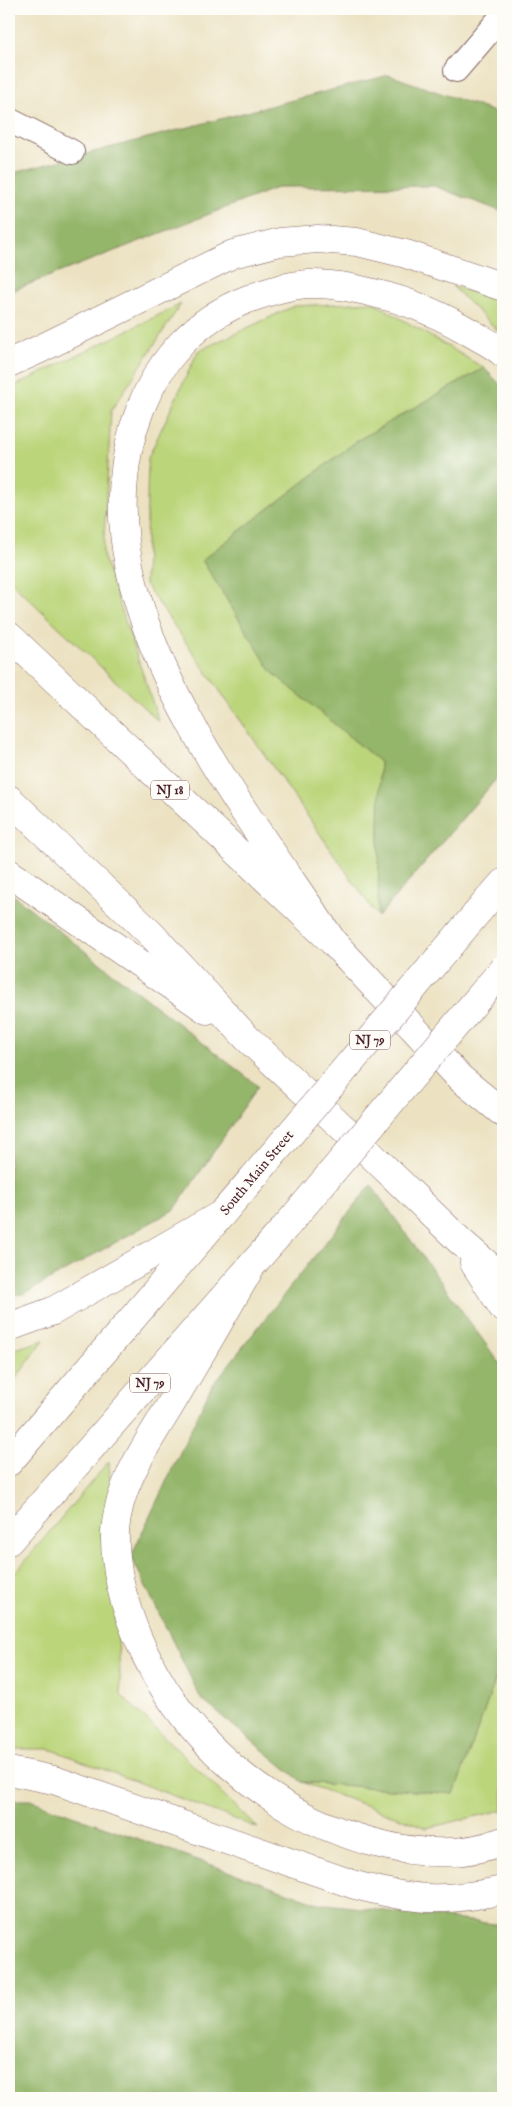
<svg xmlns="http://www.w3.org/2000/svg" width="512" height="2107" font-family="'IM FELL English',serif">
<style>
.green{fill:#bbd57a;stroke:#827a52}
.forest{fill:#94b66a;stroke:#6f6a4a}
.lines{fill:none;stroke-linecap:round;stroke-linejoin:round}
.street-casing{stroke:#836360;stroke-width:26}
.primary-casing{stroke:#836360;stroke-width:29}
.highway-casing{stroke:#836360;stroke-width:29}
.street{stroke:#fff;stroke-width:24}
.primary{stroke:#fff;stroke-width:28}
.highway{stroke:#fff;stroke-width:28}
.primary-bridge-casing{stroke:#836360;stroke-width:29;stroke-linecap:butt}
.primary-bridge{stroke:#fff;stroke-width:28}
.labels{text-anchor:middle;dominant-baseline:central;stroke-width:4;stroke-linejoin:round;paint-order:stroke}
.shield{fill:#fdfcf7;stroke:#806168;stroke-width:1}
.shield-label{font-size:12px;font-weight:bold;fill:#4a1f2b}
.street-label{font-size:14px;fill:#4a1f2b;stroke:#fdfcf7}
</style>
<rect width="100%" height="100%" fill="#fdfcf7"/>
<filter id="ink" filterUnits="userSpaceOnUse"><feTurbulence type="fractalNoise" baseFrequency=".02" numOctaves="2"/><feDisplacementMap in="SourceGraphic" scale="10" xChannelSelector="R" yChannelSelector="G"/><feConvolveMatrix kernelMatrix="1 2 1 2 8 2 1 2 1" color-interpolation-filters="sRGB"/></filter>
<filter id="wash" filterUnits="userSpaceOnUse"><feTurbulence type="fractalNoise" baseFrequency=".0096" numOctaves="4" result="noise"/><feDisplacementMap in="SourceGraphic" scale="20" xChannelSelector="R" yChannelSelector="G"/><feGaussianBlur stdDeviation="1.12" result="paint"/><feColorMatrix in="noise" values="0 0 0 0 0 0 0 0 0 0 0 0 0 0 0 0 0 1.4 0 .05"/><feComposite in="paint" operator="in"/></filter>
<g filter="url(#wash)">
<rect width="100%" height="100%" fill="#ece2c2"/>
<path class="green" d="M452,286L503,303V336Z
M373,302L484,368L358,440L202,560L272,672L380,762L378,917L145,584L148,458L198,351L294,306Z
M181,304L111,411L103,555L159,722L9,580V389Z
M44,1340L9,1388V1351Z
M109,1461L121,1695L258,1828L50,1749H9V1580Z
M503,1659V1810L427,1828L302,1782L454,1794Z"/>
<path class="forest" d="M389,75L503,115V212L434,186L279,187L9,292V174Z
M484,368L503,387V771L378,917L380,762L272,672L202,560L358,440Z
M9,892L258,1086L175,1209L24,1294H9Z
M371,1185L503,1368V1659L454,1794L302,1782L201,1699L131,1556L211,1387Z
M9,1800H30L318,1903L503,1925V2098H9Z"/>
</g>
<g filter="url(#ink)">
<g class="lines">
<defs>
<path id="street" d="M456,70L503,15
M9,120L72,152"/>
<path id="primary" d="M488,900L503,883
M9,1462L252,1179
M9,1541L289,1223"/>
<path id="highway" d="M9,363L38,350L233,254L280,242L318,239L357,242L406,254L503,287
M9,636L333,942L460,1078L503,1113
M9,799L152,935L247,1038L356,1140L460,1241L503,1278
M9,873L207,1010
M333,942C257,828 157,702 129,565C107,461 142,340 248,299C267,292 288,285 308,284C336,283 362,290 389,297C419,305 446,318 473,334C483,340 494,345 503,353
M474,1263L503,1308
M248,1272C223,1315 199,1357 174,1399C150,1440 118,1482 115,1532C114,1569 123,1602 137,1636C178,1736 268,1814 372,1842C415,1854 461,1858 503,1841
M9,1327L53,1311L222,1214
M9,1771L54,1780L355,1885C412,1900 445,1903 503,1890"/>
</defs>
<use href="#street" class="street-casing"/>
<use href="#primary" class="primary-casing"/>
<use href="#highway" class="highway-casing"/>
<use href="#street" class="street"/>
<use href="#primary" class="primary"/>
<use href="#highway" class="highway"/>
<defs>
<path id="primary-bridge" d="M252,1179L488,900
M289,1223L503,969"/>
</defs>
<use href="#primary-bridge" class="primary-bridge-casing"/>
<use href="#primary-bridge" class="primary-bridge"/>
</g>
</g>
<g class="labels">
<g class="shield">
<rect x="151" y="780.5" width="38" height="19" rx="4"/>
<rect x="350" y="1030.5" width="40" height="19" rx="4"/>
<rect x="130" y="1373.5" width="40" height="19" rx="4"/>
</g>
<g class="shield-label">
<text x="170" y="790">NJ 18</text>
<text x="370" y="1040">NJ 79</text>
<text x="150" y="1383">NJ 79</text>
</g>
<g class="street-label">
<text transform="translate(257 1173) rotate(-50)">South Main Street</text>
</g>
</g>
<rect width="512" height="2107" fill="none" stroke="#fdfcf7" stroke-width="30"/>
</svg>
